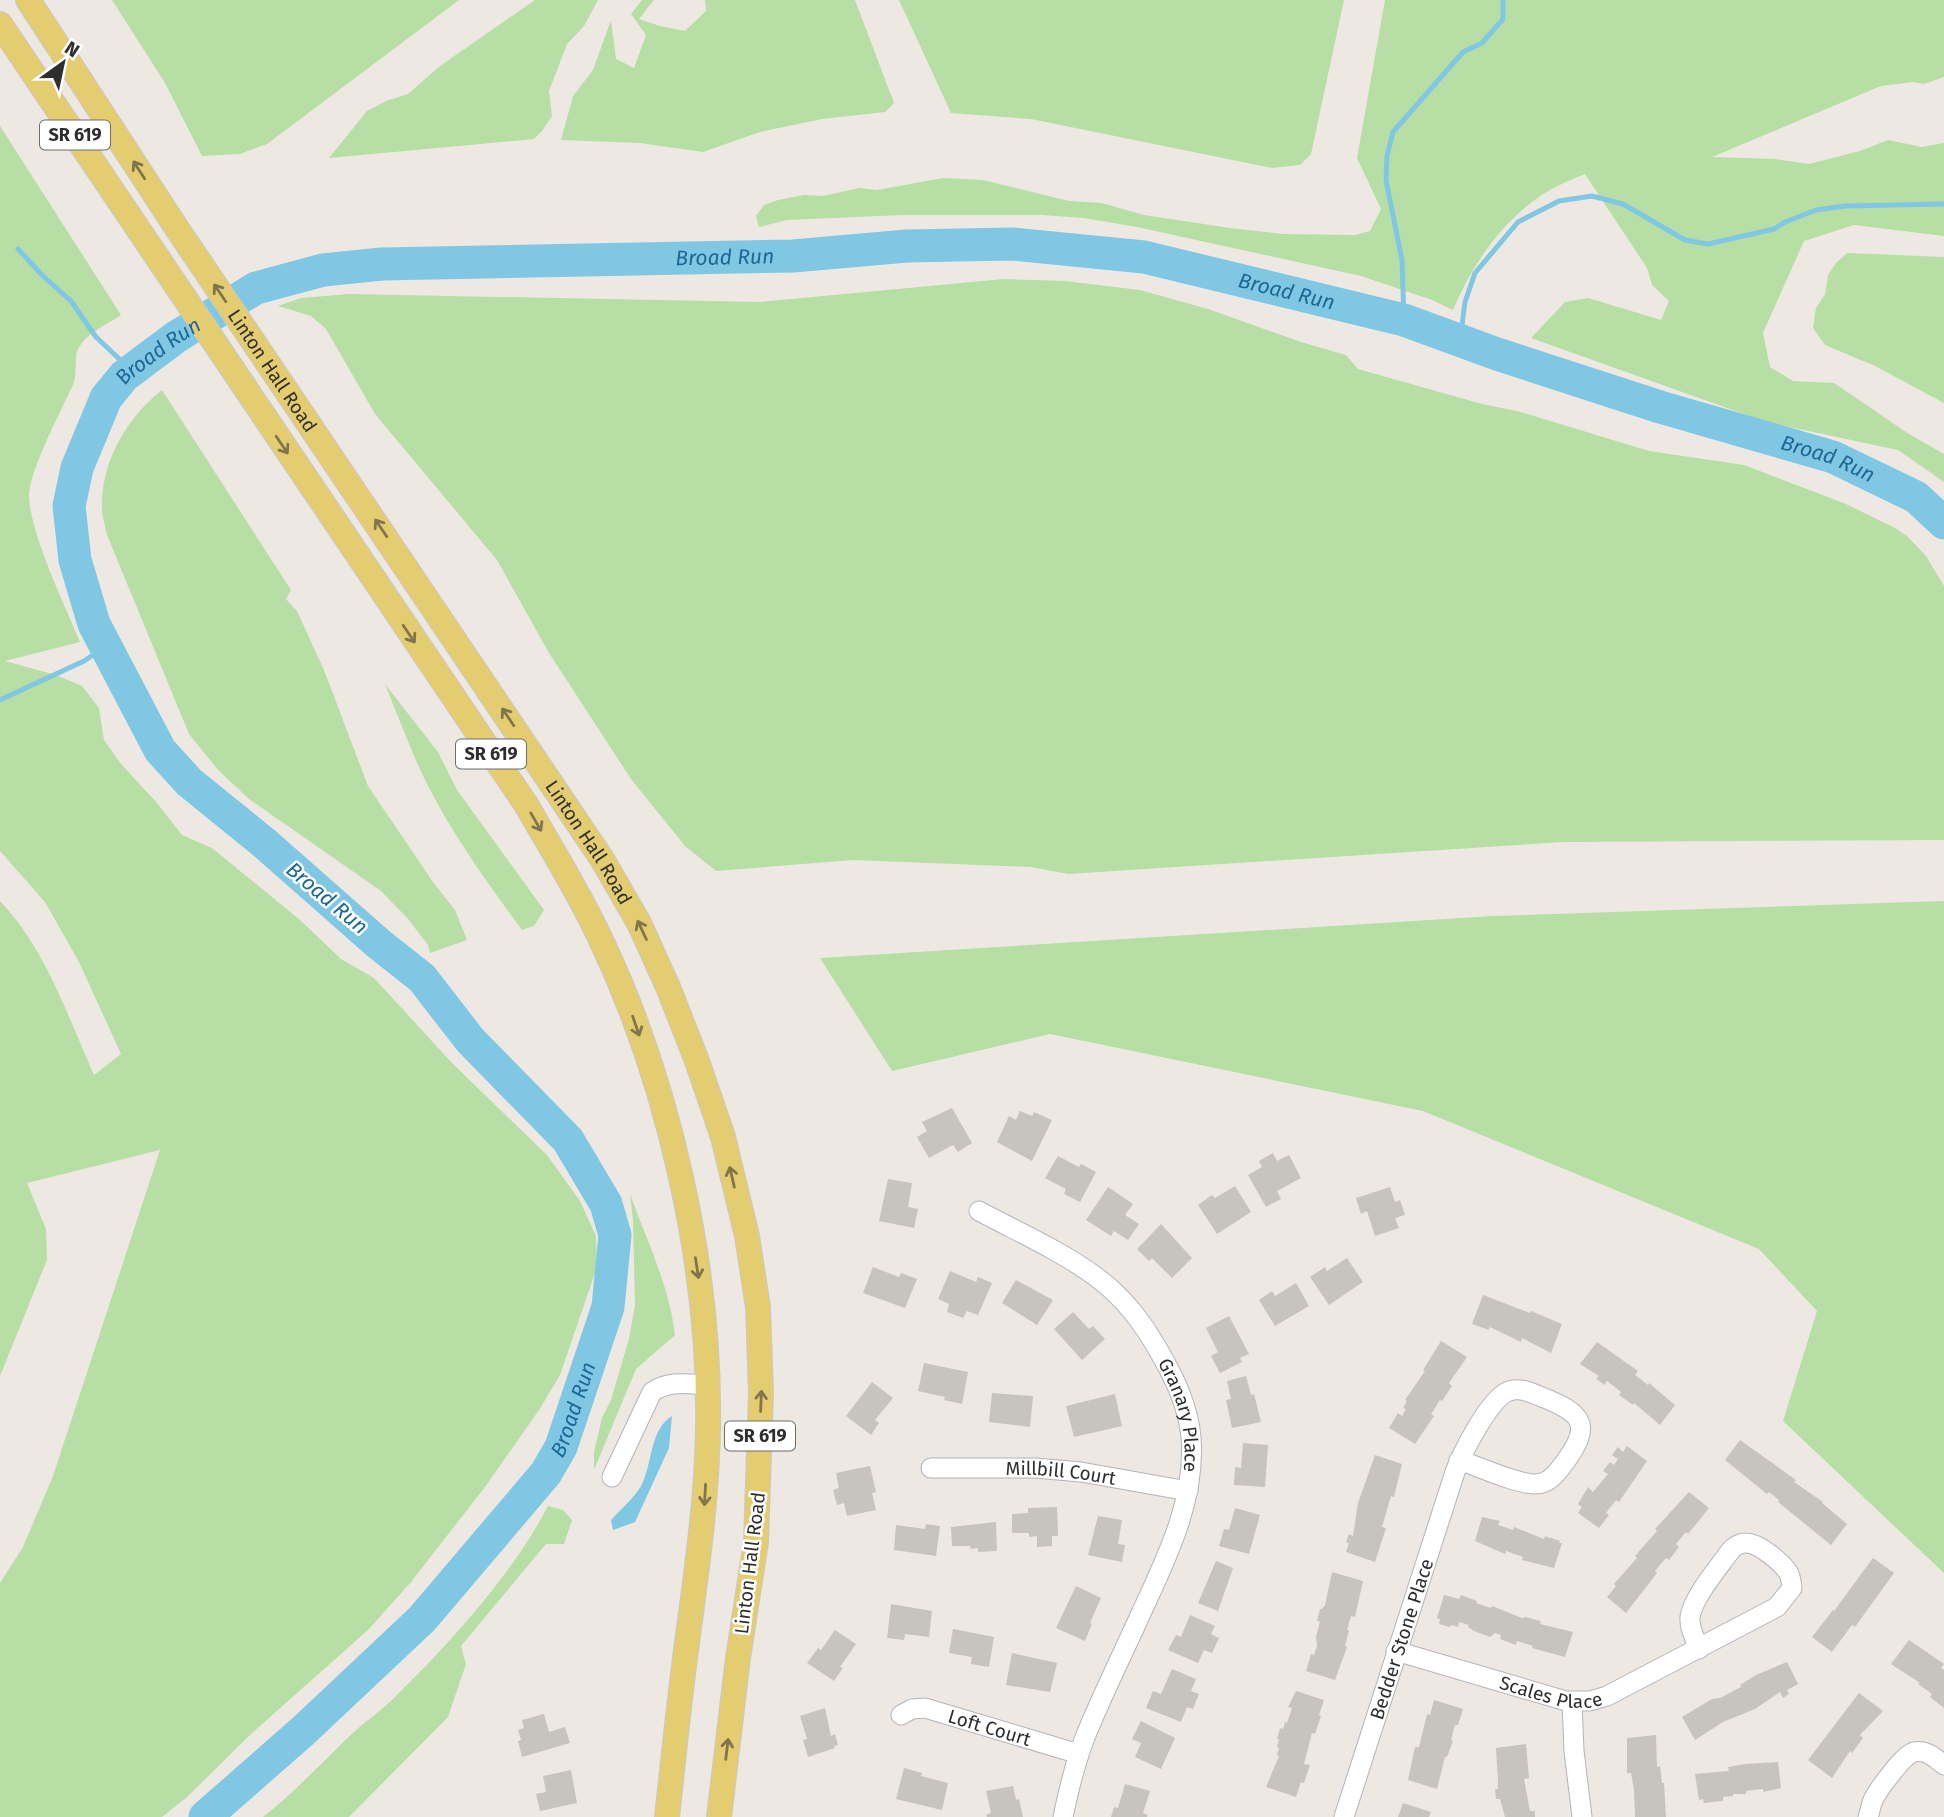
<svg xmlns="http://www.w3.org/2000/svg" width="1944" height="1817" font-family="'Fira Sans',sans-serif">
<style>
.green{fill:#b7dea4}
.water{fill:#80c7e4}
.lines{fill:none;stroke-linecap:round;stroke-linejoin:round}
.stream{stroke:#80c7e4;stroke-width:5}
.river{stroke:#80c7e4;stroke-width:33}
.building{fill:#c7c3bd}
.minor-casing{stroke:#b2b3bc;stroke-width:21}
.major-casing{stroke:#c9c9c9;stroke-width:26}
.minor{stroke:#fff;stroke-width:19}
.major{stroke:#e4cc70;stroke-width:24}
.oneway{stroke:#80754c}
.labels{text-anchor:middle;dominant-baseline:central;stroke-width:5;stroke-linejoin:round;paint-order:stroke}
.shield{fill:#fff;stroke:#6d6d6d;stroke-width:2}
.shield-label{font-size:18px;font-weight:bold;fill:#2e2e2e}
.street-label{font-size:19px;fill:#2e2e2e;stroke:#fff}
.water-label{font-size:21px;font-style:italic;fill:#1b6894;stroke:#fff}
</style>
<rect width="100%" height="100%" fill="#ede9e2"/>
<path class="green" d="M112,0H459L267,144L240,154L202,156L165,83Z
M535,0H598L584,26L567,44L549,91L552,116L542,131L534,139L329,158L367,111L386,101L408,94L440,66Z
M642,0H654L639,19L660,26L685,31L706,11L705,0H855L894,103L885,112L822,119L760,132L703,152L640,143L561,140L573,96L593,70L611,20L616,59L634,68L646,35L631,14Z
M899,0H1344L1311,154L1300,165L1272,168L1031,119L951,113Z
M1385,0H1944V77L1924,84L1913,82L1881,86L1712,157L1774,159L1809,164L1860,151L1888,140L1922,147L1944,143V236L1854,225L1804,241L1763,333L1770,367L1793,381L1834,383L1909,434L1944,454V482L1898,450L1766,422L1531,338L1565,302L1588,298L1661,320L1669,301L1652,285L1647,268L1585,174C1567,181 1547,190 1532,202C1496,230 1470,269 1453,310L1432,300L1361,276L1137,227L1084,218L1042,215H902L787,220L759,227L756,216L764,205L778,200L804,195L823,196L859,188L877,190L943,178L983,180L1069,201L1102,203L1144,215L1230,228L1282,234L1355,235L1370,231L1381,209L1357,158Z
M0,126L121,315C105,326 77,337 76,358C75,371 77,378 71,389C60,412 30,471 29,494C29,532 65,605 80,642L5,661L56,675L82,686L99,708L104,740L121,764L157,803L182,835L212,848L300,920L341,959L374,978L452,1063L547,1155L580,1201L596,1236L597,1267L560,1375L539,1410L485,1487L411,1582L368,1630L252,1733L187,1797L162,1817H0V1583L23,1547L53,1476L160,1150L27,1183L46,1229L47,1260L0,1376V901C46,950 67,1014 94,1075L121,1054L79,962L45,902L0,851Z
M1847,253L1944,257V403L1875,366L1825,345L1813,328L1816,308L1825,294L1828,275L1836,263Z
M1004,279L1065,281L1140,290L1208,309L1301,342L1346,355L1358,369L1482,404L1517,411L1649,451L1744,465L1846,504L1895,528L1907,536L1926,556L1944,586V840L1563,842L1068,874L1031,867L853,860L716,871L685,846L631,779L549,653L497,560L375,414L326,329L311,316L278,306L301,298L349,294L760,302Z
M162,390L291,590L286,599L297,611L324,670L368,786L433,882L455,910L467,940L430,953L428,945L408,919L381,891L249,799L219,771L189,734L107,535C105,525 101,513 102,503C103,458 128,417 162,390Z
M385,684L438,752L457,790L544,910L534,926L522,930C488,884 453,835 427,784C411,752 399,718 385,684Z
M1944,901V1573L1783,1421L1817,1311L1759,1249L1423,1111L1050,1034L892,1071L820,958L1493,916Z
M630,1194C647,1241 669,1285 675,1335L636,1369L594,1470V1452L602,1418L611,1400L629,1339L635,1305L633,1220Z
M548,1506L563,1510L572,1520L564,1544H546L461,1646L466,1664L448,1717L349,1817H263C295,1792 323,1761 353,1733C366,1721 381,1711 394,1698C448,1645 513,1574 548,1506Z"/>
<path class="water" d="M672,1416L669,1448L635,1522L613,1530L611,1520C620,1510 634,1498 641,1486C653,1464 649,1430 672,1416Z"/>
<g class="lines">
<path class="stream" d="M18,249L44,277L71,301L96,337L132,371
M1404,320L1402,260L1386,180L1387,156L1393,132L1463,52L1482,43L1503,19V0
M1460,341L1465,302L1475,273L1518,222L1559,201L1592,196L1623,204L1685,240L1708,244L1774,229L1785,222L1816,210L1845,206L1944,204
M0,700L84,661L106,646"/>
<path class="river" id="s1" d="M205,1817L303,1731L422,1619L546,1473L561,1447L608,1307L615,1235L606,1204L568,1140L470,1040L422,978L379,944L263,842L189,782L160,750L94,624L75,560L69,506L77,468L106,398L124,376L176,337L256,288L323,270L382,264L793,256L907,246L1012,244L1144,257L1404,320L1497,354L1660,407L1833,457L1916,497L1944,523"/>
</g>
<path class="building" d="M952,1108L972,1143L958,1152L953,1145L929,1158L917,1137L927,1131L922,1122Z
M1020,1111L1032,1116L1034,1112L1052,1120L1032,1161L997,1142L1009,1116L1016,1120Z
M1273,1153L1277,1161L1289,1155L1301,1178L1277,1191L1281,1199L1266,1207L1248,1175L1262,1167L1259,1161Z
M1058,1156L1079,1167L1081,1164L1096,1172L1080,1202L1064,1194L1066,1189L1045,1178Z
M888,1179L912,1183L908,1207L918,1209L914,1228L879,1221Z
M1235,1186L1251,1212L1217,1234L1198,1205L1212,1195L1215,1198Z
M1108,1187L1133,1204L1125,1215L1139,1224L1128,1240L1114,1231L1111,1236L1086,1220Z
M1390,1187L1395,1202L1400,1200L1405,1215L1395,1218L1399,1228L1375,1236L1367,1211L1361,1214L1356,1198Z
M1161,1224L1192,1258L1172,1278L1152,1258L1149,1261L1137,1249Z
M1347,1258L1363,1282L1329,1305L1310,1277L1325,1267L1327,1271Z
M873,1267L899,1277L901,1273L917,1279L905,1308L863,1293Z
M950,1271L976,1282L978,1277L992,1283L978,1315L967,1311L963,1318L947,1312L949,1304L938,1299Z
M1016,1280L1053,1300L1037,1325L1002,1303Z
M1296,1283L1309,1306L1275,1326L1259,1300L1272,1291L1275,1296Z
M1483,1295L1530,1313L1531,1311L1562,1324L1551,1353L1522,1338L1521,1342L1490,1327L1489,1330L1472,1324Z
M1073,1312L1089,1329L1093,1326L1105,1339L1082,1360L1054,1329Z
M1229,1316L1249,1354L1240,1358L1242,1362L1220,1373L1211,1356L1218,1352L1206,1328Z
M1441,1341L1467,1357L1449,1383L1452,1386L1442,1401L1440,1400L1431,1414L1434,1416L1415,1444L1389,1428L1398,1413L1402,1416L1406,1409L1403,1408L1407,1401L1405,1400L1425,1371L1423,1370Z
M1597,1342L1638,1371L1635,1375L1648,1385L1649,1383L1675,1405L1660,1425L1634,1403L1633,1405L1619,1395L1621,1392L1607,1381L1605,1385L1596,1379L1599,1376L1580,1364Z
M924,1363L968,1372L962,1404L944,1400L945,1397L918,1391Z
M1246,1376L1251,1395L1254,1394L1261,1422L1232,1428L1226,1400L1231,1399L1227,1381Z
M872,1382L893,1398L875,1420L879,1423L871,1435L846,1416Z
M992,1393L1033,1396L1030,1427L989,1422Z
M1115,1394L1122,1426L1074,1437L1066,1406Z
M1740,1440L1796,1480L1794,1482L1823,1502L1822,1503L1847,1524L1831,1545L1778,1502L1779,1500L1769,1492L1767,1494L1725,1460Z
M1243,1443L1268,1445L1265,1487L1234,1485L1235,1467L1241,1468Z
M1627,1446L1647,1461L1619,1502L1616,1500L1606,1513L1609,1515L1599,1528L1578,1513L1582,1507L1578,1504L1588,1487L1593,1492L1608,1474L1603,1471L1610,1462L1614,1465L1618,1459L1612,1455L1618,1447L1623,1452Z
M1375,1455L1402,1464L1394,1497L1391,1496L1382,1527L1386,1528L1375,1562L1346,1552L1349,1543L1346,1542L1349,1534L1353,1536L1358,1503Z
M870,1466L876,1492L872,1493L876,1510L847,1516L844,1503L837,1505L833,1490L839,1488L836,1473Z
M1689,1492L1709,1508L1688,1534L1686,1532L1676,1544L1679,1547L1669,1560L1666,1558L1655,1571L1657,1573L1626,1613L1607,1597L1616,1586L1614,1584L1637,1558L1635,1556L1657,1531L1655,1529Z
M1057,1507L1058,1536H1052V1546L1037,1547V1536L1029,1537V1533H1012V1514L1028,1513V1508Z
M1235,1508L1260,1515L1249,1554L1219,1546L1224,1529L1229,1530Z
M1098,1516L1122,1520L1118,1544L1125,1545L1122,1562L1088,1555Z
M1482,1517L1500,1521L1498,1525L1513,1530L1514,1527L1544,1539L1545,1536L1560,1541L1559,1543H1562L1554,1568L1522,1560L1523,1557L1506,1551L1505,1554L1475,1541Z
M996,1522L997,1551L978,1552V1548L971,1549L970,1546H952L951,1527Z
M926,1524L940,1526L936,1556L894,1550L896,1525L925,1529Z
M1873,1558L1894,1573L1855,1627L1852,1625L1832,1652L1812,1637L1833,1610L1834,1611Z
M1216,1561L1233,1568L1218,1611L1198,1603Z
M1332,1572L1363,1581L1355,1617L1351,1616L1347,1630H1349L1345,1646L1347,1647L1335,1680L1306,1671L1311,1654L1314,1655L1317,1646L1316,1637L1320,1622L1317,1621L1320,1609H1322L1325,1605Z
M1076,1586L1101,1598L1090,1623L1092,1624L1085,1641L1056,1628Z
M1444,1595L1459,1599L1461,1595L1477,1601L1476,1603L1491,1608L1492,1606L1522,1618L1525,1617L1541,1621L1540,1624L1573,1632L1565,1657L1532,1648L1533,1646L1517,1641L1516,1645L1500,1639L1501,1635L1495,1633L1490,1637L1474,1631L1468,1627L1469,1625L1459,1622L1458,1627L1451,1625L1450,1627L1439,1624L1440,1619L1437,1618Z
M891,1604L932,1611L929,1637L905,1634L904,1640L887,1638Z
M1190,1615L1215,1626L1211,1634L1219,1638L1212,1653L1204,1650L1198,1663L1168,1650L1176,1635L1181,1637Z
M953,1629L994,1637L989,1667L971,1664L972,1657L949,1653Z
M835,1630L856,1644L840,1667L843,1668L834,1681L807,1663L818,1648L821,1650Z
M1909,1640L1944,1664L1941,1668L1944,1670V1708L1930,1697L1932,1694L1918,1684L1920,1683L1891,1664Z
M1012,1653L1057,1663L1050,1692L1006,1685Z
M1787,1662L1798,1684L1787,1690L1789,1694L1783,1698L1780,1692L1755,1709L1723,1722L1695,1740L1682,1717L1712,1699L1720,1698L1741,1687L1740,1685L1756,1675Z
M1172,1669L1196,1679L1191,1691L1199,1694L1193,1709L1187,1707L1181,1722L1146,1708L1153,1691L1161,1694Z
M1296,1691L1324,1700L1319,1715L1321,1716L1315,1734L1312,1733L1304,1764L1310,1765L1304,1783L1301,1782L1296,1797L1266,1787L1279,1756L1277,1755L1279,1748L1277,1747L1279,1739H1277L1280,1728L1283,1729L1285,1722L1287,1723L1292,1708L1288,1707Z
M1859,1693L1883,1711L1860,1735L1863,1738L1852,1753L1850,1751L1832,1778L1808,1760Z
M1434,1700L1463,1709L1458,1725H1455L1451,1740L1453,1741L1447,1757H1445L1437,1789L1408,1780L1415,1747H1419L1427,1714L1430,1715Z
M825,1708L831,1736L835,1734L838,1745L834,1746L835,1748L808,1757L803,1740L807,1739L800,1716Z
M544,1714L549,1732L565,1727L570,1743L522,1757L518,1741L521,1740L518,1730L524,1728L522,1720Z
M1141,1721L1175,1738L1161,1769L1135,1757L1141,1743L1132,1739Z
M1656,1735L1657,1767L1660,1766L1662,1783H1664L1666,1817H1635L1634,1790L1631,1773H1627V1738Z
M1526,1744L1529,1778L1524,1779L1530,1811H1535V1817H1505L1500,1799H1496L1495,1789H1498V1781L1496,1748Z
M1778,1762L1781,1788L1763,1792V1789L1746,1791V1794H1733V1796L1723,1797V1801L1704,1803L1703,1799L1699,1800L1695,1774L1729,1771L1728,1767L1745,1764Z
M904,1768L922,1773L921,1776L948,1783L942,1810L896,1799Z
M571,1770L577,1803L540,1811L536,1794L546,1792L543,1776Z
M1125,1784L1150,1791L1143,1813L1148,1815L1147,1817H1111L1114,1807L1118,1808Z
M1013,1786L1016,1800L1019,1799L1023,1817H987L986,1815L991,1813L986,1791Z
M1403,1803L1431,1812L1429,1817H1398Z"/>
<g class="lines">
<defs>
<g id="minor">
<path id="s2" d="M979,1211C1018,1232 1059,1250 1095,1276C1124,1297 1143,1323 1160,1353C1175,1379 1188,1406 1191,1437C1196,1498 1168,1555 1143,1609C1125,1649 1105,1689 1088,1730C1076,1758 1069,1788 1063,1817"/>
<path id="s3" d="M931,1468H1035L1081,1472L1188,1491"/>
<path d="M612,1477L652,1392C669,1380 688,1384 708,1385"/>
<path id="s4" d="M1396,1651L1566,1701H1590L1607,1696L1777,1607L1792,1588C1791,1581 1791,1577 1788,1572C1781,1562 1759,1543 1746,1543C1741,1543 1735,1546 1731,1550C1719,1567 1693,1597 1690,1617C1689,1628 1695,1638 1699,1649"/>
<path d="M1572,1701L1574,1751L1582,1817"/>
<path id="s5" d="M901,1715L912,1709L925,1708L1079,1754"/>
<path id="s6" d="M1344,1817L1455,1472C1462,1453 1489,1400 1507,1392C1519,1386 1531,1393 1542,1397C1582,1413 1593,1424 1565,1462C1557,1473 1550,1483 1536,1484C1519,1485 1477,1466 1459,1460"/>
<path d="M1868,1817C1870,1812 1871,1805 1873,1800C1878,1790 1903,1755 1914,1752C1926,1749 1935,1758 1944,1765"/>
</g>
<g id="major">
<path id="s7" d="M28,0L176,227L602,859L639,923L668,987L697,1061L723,1137L747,1236L758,1307L761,1393L756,1542L738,1658L719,1817"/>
<path d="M0,24L527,806C552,850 580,894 601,940C669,1083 711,1269 708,1428C707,1495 698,1561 689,1628C680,1691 674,1754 667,1817"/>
</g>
</defs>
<use href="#minor" class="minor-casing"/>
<use href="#major" class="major-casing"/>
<use href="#minor" class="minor"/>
<use href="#major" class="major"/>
</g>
<defs><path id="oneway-shaft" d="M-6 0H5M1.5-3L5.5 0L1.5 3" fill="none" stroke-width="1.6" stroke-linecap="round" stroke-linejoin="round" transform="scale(1.75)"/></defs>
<g class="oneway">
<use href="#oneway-shaft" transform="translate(139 170) rotate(-123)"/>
<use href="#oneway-shaft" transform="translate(220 293) rotate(-124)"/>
<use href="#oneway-shaft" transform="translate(282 445) rotate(56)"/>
<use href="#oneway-shaft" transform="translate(381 528) rotate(-124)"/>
<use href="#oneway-shaft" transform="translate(409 634) rotate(56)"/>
<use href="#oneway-shaft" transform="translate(508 717) rotate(-124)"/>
<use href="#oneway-shaft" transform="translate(536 822) rotate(60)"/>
<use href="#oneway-shaft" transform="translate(642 930) rotate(-115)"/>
<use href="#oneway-shaft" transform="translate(636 1026) rotate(71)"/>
<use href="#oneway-shaft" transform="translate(732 1177) rotate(-103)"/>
<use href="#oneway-shaft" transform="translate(697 1268) rotate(81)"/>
<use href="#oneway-shaft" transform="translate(761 1401) rotate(-88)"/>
<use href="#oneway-shaft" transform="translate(705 1495) rotate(93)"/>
<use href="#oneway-shaft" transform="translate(727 1749) rotate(-83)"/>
</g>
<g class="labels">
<g class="shield">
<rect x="40" y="120.5" width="70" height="29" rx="5"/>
<rect x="456" y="739.5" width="70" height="29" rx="5"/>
<rect x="725" y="1421.5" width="70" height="29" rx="5"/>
</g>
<g class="shield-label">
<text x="75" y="135">SR 619</text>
<text x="491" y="754">SR 619</text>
<text x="760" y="1436">SR 619</text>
</g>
<g class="street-label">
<text stroke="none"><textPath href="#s7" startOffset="444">Linton Hall Road</textPath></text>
<text stroke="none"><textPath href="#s7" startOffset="1012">Linton Hall Road</textPath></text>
<text stroke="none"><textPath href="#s2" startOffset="301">Granary Place</textPath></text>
<text stroke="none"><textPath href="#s3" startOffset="130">Millbill Court</textPath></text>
<text transform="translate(750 1563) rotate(-83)">Linton Hall Road</text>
<text stroke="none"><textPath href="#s6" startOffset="187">Bedder Stone Place</textPath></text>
<text stroke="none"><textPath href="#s4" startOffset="161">Scales Place</textPath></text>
<text stroke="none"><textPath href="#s5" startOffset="93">Loft Court</textPath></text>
</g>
<g class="water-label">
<text stroke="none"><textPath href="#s1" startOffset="2445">Broad Run</textPath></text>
<text stroke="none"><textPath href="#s1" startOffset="3012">Broad Run</textPath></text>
<text stroke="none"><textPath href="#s1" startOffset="1857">Broad Run</textPath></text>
<text stroke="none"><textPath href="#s1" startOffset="3579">Broad Run</textPath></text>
<text transform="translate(327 898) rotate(40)">Broad Run</text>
<text stroke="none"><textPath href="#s1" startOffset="555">Broad Run</textPath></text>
</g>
</g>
<g transform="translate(63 63) rotate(33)" stroke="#ffffff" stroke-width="5" paint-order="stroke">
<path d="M0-5L12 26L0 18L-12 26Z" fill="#2e2e2e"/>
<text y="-10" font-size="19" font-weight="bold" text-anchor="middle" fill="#2e2e2e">N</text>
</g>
</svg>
